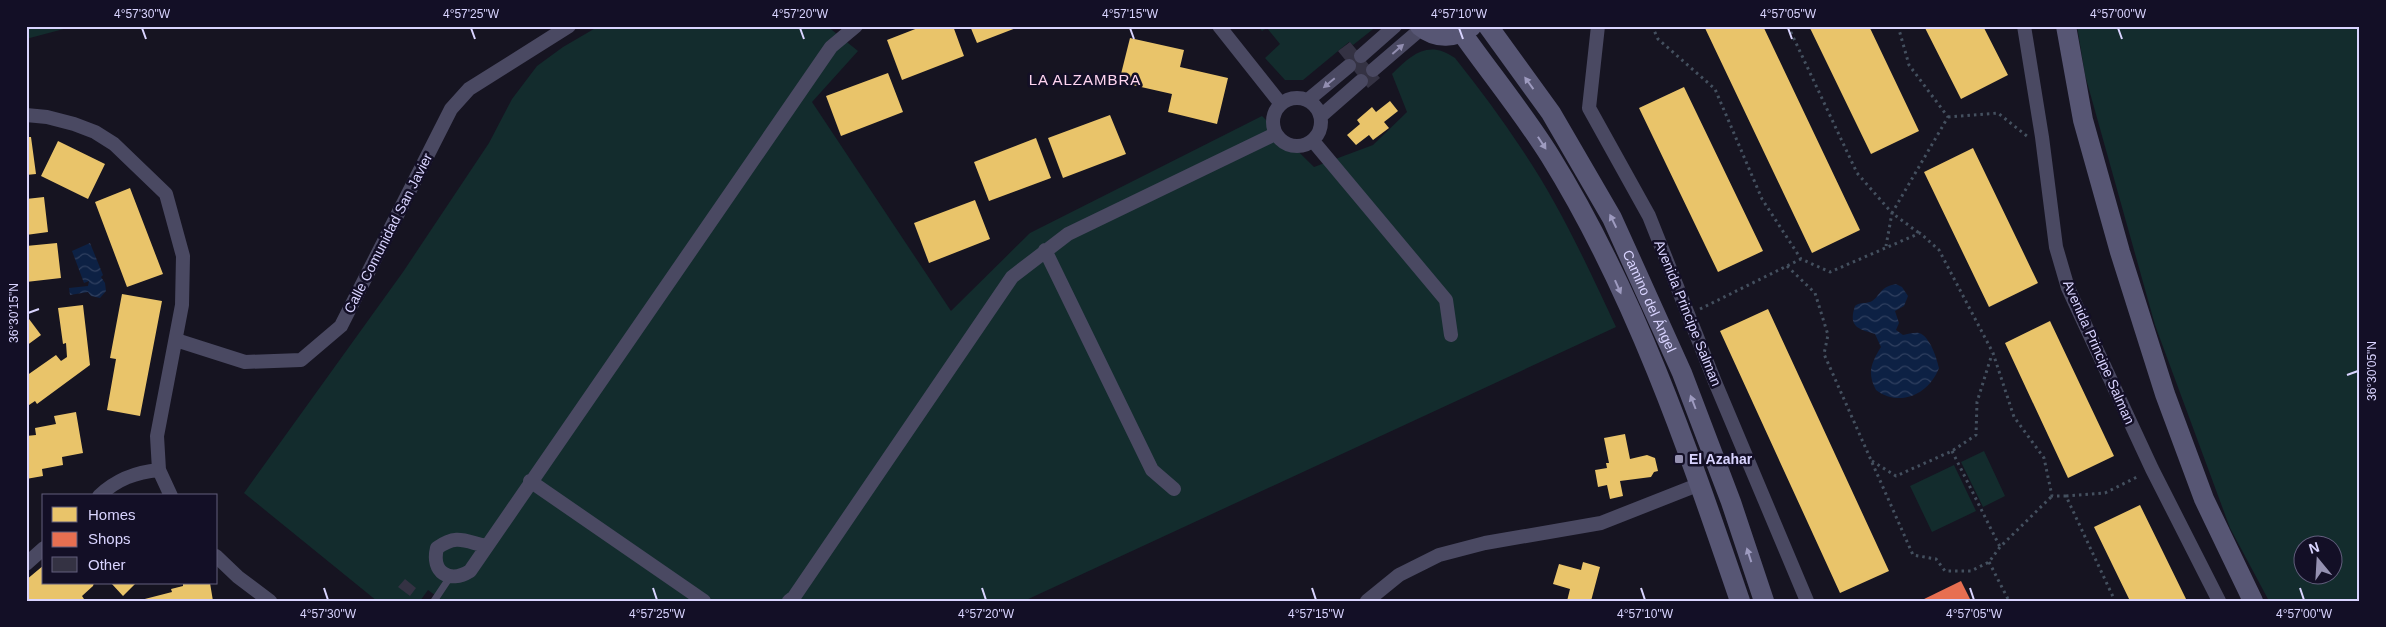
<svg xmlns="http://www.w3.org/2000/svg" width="2386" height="627" font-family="Arial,sans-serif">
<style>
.green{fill:#132c2d;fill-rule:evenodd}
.water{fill:url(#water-waves)}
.homes{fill:#e9c46a}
.shops{fill:#e76f51}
.building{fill:#343243}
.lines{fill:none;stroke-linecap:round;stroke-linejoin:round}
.path{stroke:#44505f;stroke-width:3;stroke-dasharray:2.5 4;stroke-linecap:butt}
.lane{stroke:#4a4962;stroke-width:7}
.street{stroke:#4a4962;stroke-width:14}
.secondary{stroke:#575674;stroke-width:20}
.oneway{fill:#928eb0}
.oneway2{fill:#9e9bc0}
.ticks{fill:none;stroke:#d9d4ff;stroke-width:2}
.poi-dot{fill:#9591b1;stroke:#130f26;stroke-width:2}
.labels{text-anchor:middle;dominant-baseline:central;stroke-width:5;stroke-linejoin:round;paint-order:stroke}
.street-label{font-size:14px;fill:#d9d4ff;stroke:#130f26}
.poi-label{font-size:14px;font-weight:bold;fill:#d9d4ff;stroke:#130f26;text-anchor:start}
.neighbourhood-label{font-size:15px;letter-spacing:1px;fill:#ffd6f0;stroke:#130f26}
.neatline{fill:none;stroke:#d9d4ff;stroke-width:2}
.ticks-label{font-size:12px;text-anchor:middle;fill:#d9d4ff}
</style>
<defs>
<pattern id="water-waves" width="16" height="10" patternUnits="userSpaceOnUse" patternTransform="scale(1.25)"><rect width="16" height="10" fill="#0d2144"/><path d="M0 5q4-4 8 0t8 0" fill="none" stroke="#304060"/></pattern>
</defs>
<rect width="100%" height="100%" fill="#161421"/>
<path class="green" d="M26,26H75L26,39Z
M599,26H827L858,51L812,102L951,311L1030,233L1262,116L1314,167L1373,145L1407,112L1392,74C1411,55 1428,39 1455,58C1479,88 1502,119 1523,151C1560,206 1588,267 1616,327L1024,601H443L428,590L420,601H377L244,493L403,272L489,143L512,99L537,66L563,47Z
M1258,26H1377L1353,45L1349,42L1303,80H1285L1265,58L1280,44L1267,28L1262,31Z
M2077,26H2360V601H2269L2230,528L2155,325L2085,75ZM2304,544H2334V574H2304Z
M1984,451L2005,496L1983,507L1961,462Z
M1954,465L1976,511L1932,532L1910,486Z"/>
<path class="water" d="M90,243L103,275L101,277L105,283L106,291L100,298L91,296L88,292L70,295L69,288L88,286L89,281L84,283L72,251Z
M1896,284L1902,287L1908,296L1904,306L1895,311L1899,323L1896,330L1903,335C1908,334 1915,332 1919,333C1930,336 1937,359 1939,368C1929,394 1900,408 1876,390C1867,373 1871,363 1881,347L1875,334C1858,329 1848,327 1855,306C1860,302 1863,304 1870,302C1880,298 1878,287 1896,284Z"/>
<path class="homes" d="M923,26H953L964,56L902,80L887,40Z
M970,26H1021L977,43Z
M1704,26H1763L1860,230L1812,253Z
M1809,26H1869L1919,131L1871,154Z
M1924,26H1983L2008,75L1961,99Z
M1130,38L1184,50L1180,67L1228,78L1217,124L1168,112L1172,94L1119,82Z
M888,73L903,112L841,136L826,96Z
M1684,87L1763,251L1718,272L1639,108Z
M1390,101L1398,111L1384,122L1389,128L1373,140L1369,135L1356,145L1347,135L1360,124L1357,120L1372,107L1376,112Z
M1110,115L1126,154L1063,178L1048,138Z
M26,137H31L36,174L26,175Z
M1036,138L1051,178L989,201L974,162Z
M58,141L105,164L88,199L41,176Z
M1973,148L2038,283L1989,307L1924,172Z
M130,188L163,274L127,287L95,202Z
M44,197L48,232L26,235V199Z
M975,200L990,239L929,263L914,223Z
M57,243L61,278L26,282V246Z
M122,294L162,301L140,416L107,410L116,359L110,358Z
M83,305L90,365L37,404L35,401L26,407V376L56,355L61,361L67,357L66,343L63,344L58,308Z
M1768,309L1889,571L1840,593L1720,331Z
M26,315L41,335L26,346Z
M2050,321L2114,456L2068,478L2005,343Z
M76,412L83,453L62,457L63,465L42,469L43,476L26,479V436L36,435L35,428L56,424L54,416Z
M1625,434L1630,459L1647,455L1655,458L1658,471L1654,472L1651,477L1620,481L1623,496L1610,499L1607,485L1598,487L1595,470L1607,468L1606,463H1609L1604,438Z
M2140,505L2187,601H2130L2094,527Z
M1583,562L1600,567L1591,601H1567L1570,589L1553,584L1559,564L1581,570Z
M44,565V583H94L93,586L82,596L84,599L83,601H26V580Z
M111,583H136L123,596Z
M183,583H210L213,601H137L172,592L171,589L183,586Z"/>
<path class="shops" d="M1961,581L1971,601H1920Z"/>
<path class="building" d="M1350,42L1380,78L1368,88L1338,51Z
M405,579L416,588L410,596L398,587Z"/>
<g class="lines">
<path class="path" d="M1652,26L1658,39L1715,89L1762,199L1801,259L1830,272L1920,233L1939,250L1993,353L2014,417L2044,458L2052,496H2066L2115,601
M1788,26L1857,173L1892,213L1886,246
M1898,26L1909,65L1948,117L1892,213L1919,233
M1948,117L1998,113L2028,137
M1787,266L1815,293L1828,335L1824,354L1913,555L1936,559L1945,571H1971L1989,562L2000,547L2052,496
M1700,309L1801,259
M1952,451L2000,547
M1872,461L1896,476L1952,451L1976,435L1977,402L1992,354
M2066,496L2105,493L2139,476
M1989,562L2009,601"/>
<path class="lane" d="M434,601L450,577"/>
<path class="street" d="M1219,26L1281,104
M1598,26L1589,108L1649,216L1715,382L1807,601
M2024,26L2042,137L2056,247L2068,288L2152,469L2219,601
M1361,56L1395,26
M1373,70L1422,28
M1273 122a24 24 0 1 1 48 0a24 24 0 1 1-48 0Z
M1308,100L1349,66
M26,115L47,117L74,124L95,132L114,144L166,194L183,256L182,305L157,436L159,470L171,496
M1321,116L1361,81
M1313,141L1446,300L1451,335
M1045,250L1152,470L1174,489
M176,340L245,362L301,360L341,326L451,109L469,89L569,26
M530,481L704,601
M99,496C117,479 136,472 159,470
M486,546C464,541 457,534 437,548C431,572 449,584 470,571L831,47L856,26
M216,556L238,577L270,601
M26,564L44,548
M789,601L794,597L1012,277L1068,234L1275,134
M1367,601L1399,575L1439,555L1485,543L1601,523L1700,484"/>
<g class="secondary">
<path d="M1420,26C1437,40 1455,38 1472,26"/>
<path id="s1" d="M1488,26L1551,113L1612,218L1682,373L1731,502L1764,601"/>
<path d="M2066,26L2083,120L2120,252L2165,394L2204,499L2253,601"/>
<path d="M1462,33C1491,74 1523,113 1550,156C1635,293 1688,449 1740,601"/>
</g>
</g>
<defs><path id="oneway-solid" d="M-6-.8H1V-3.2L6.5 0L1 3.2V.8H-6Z" transform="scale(1.25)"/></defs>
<g class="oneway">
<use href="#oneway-solid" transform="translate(1398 49) rotate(-41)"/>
<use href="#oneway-solid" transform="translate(1329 83) rotate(140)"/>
</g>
<g class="oneway2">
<use href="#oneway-solid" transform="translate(1529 83) rotate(-126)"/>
<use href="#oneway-solid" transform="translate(1542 143) rotate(57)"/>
<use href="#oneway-solid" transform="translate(1613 221) rotate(-116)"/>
<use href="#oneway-solid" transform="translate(1618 287) rotate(66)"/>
<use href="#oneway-solid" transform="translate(1693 402) rotate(-111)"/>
<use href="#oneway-solid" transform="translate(1749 555) rotate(-108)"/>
</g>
<path class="ticks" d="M142,28L146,39M471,28L475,39M800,28L804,39M1130,28L1134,39M1459,28L1463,39M1788,28L1792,39M2118,28L2122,39M28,313L39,309M2347,375L2358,371M324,588L328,600M653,588L657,600M982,588L986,600M1312,588L1316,600M1641,588L1645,600M1970,588L1974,600M2300,588L2304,600"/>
<rect class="poi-dot" x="1674" y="454" width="10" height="10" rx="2.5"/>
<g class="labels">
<g class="street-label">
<text transform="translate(388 233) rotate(-63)">Calle Comunidad San Javier</text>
<text stroke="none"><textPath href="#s1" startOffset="320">Camino del Ángel</textPath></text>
<text transform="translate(1688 313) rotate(68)">Avenida Principe Salman</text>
<text transform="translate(2099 352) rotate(66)">Avenida Principe Salman</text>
</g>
<g class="poi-label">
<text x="1689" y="459">El Azahar</text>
</g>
<g class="neighbourhood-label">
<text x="1085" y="79">LA ALZAMBRA</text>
</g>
</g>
<rect width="2386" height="627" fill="none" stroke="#130f26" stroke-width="55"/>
<rect x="42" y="494" width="175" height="90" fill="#130f26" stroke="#625e7d"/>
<rect x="52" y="507" width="25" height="15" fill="#e9c46a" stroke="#625e7d"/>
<text x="88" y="520" font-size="15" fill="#d9d4ff">Homes</text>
<rect x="52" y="532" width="25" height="15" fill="#e76f51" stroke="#625e7d"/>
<text x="88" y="544" font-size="15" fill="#d9d4ff">Shops</text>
<rect x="52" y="557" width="25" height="15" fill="#343243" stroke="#625e7d"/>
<text x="88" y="570" font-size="15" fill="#d9d4ff">Other</text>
<g transform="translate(2318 560) rotate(342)"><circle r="24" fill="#130f26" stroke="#625e7d"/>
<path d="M0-4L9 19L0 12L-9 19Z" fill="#9591b1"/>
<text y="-8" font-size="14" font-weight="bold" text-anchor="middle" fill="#d9d4ff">N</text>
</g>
<rect x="28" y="28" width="2330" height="572" class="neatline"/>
<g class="ticks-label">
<text x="142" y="18">4°57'30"W</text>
<text x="471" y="18">4°57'25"W</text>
<text x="800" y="18">4°57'20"W</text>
<text x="1130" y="18">4°57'15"W</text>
<text x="1459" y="18">4°57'10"W</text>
<text x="1788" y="18">4°57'05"W</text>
<text x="2118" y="18">4°57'00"W</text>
<text transform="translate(14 313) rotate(-90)" y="4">36°30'15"N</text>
<text transform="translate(2372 371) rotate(-90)" y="4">36°30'05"N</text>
<text x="328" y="618">4°57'30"W</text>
<text x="657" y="618">4°57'25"W</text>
<text x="986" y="618">4°57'20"W</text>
<text x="1316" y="618">4°57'15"W</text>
<text x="1645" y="618">4°57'10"W</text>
<text x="1974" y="618">4°57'05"W</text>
<text x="2304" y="618">4°57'00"W</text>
</g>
</svg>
